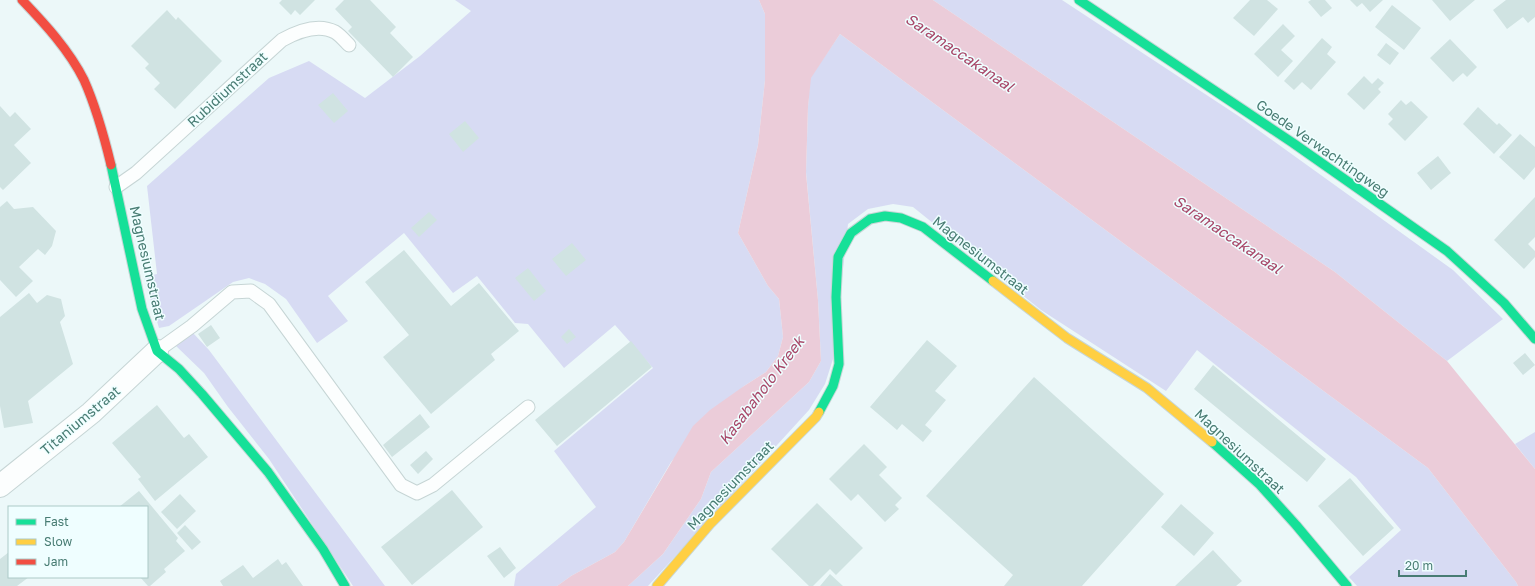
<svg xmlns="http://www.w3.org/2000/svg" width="1535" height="586" font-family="'Golos Text',sans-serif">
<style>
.green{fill:#d7dbf3}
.water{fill:#ebccd9}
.building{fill:#d0e3e2}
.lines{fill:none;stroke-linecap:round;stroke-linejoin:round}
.lane-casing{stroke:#c6d5d5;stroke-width:15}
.street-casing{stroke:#c6d5d5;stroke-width:24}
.fast-casing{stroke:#c7d6d6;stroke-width:11}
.slow-casing{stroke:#c7d6d6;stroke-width:11}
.jam-casing{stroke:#c7d6d6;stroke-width:11}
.lane{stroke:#fcfefe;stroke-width:13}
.street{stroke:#fcfefe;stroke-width:22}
.fast{stroke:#16e098;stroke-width:9}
.slow{stroke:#ffcf43;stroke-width:9}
.jam{stroke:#f24e42;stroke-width:9}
.labels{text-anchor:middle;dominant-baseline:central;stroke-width:3;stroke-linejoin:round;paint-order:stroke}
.street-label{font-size:14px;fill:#487c73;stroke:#effeff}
.water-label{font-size:15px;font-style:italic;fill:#a84769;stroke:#effeff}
</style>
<rect width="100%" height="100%" fill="#ecf8f9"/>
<path class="green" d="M455,0H759L765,14V80L758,145L738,233L768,286L779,299L783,337L778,356L766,372L744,386L671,462L624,542L615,552L571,576L557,586H514L516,574L596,507L554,451L653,368L615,325L564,368L528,324L515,323L477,276L453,293L404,233L328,296L348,321L317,343L286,299L265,284L249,278L233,282L169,326L159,328L144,277L157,274L147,186L269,78L309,61L365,98L420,56L471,11Z
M933,0H1062L1240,117L1453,270L1503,319L1447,361L1335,272Z
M840,34L1428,468L1516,582L1518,586H1357L1349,577L1401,530L1356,477L1197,350L1166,391L1041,310L913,207L893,204L868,209L848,224L833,359L825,384L809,410L648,586H628L663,554L701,499L711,472L809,382L821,361L818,300L806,172L808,107L810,78Z
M193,333L209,350L385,586H353L269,459L228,407L204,373L176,346L182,340Z
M1535,432V469L1515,444Z"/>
<path class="water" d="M759,0H933L1335,272L1447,361L1535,469V586H1518L1516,582L1428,468L840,34L811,78L808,107L806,173L818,300L821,361L809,382L711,472L701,499L663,554L628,586H557L571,576L615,552L624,542L693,426L710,410L744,386L766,372L778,356L783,337L779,299L768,286L738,233L758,145L765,80V14Z"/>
<path class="building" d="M282,0H315L300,15L295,10L291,15L279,3Z
M344,0H370L396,27L390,33L413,57L393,77L348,31L352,27L335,9Z
M1250,0H1267L1278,9L1254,36L1233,18Z
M1311,0H1325L1332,8L1321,17L1308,2Z
M1350,0H1383L1370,12L1362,3L1357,7Z
M1432,0H1475L1450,21Z
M1506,0H1535V17L1528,23L1523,17L1507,29L1493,10Z
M1392,5L1421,28L1404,50L1375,27Z
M167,10L176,20L178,17L222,61L175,109L154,89L160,83L145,68L149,64L131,46Z
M1283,24L1295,36L1281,50L1293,61L1278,77L1254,54Z
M1322,38L1332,47L1327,54L1336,62L1311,90L1302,82L1294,90L1284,81Z
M1450,39L1477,67L1467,77L1463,73L1453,82L1430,58Z
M1386,43L1399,53L1390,65L1377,55Z
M1364,76L1372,84L1378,78L1384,83L1378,89L1381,92L1364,110L1347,94Z
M333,93L348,111L334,123L318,105Z
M1401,100L1406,105L1411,101L1428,117L1405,141L1388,124L1393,119L1388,114Z
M0,106L10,117L15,112L31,129L14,145L31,163L3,190L0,187Z
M1478,107L1497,125L1499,123L1512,135L1494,154L1463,124Z
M465,121L479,138L463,152L449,134Z
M1520,134L1535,147V167L1524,180L1499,157Z
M1438,156L1451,173L1431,190L1417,173Z
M1535,197V237L1528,244L1535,251V257L1524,269L1494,240Z
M7,201L14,209L33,207L56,231L52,246L45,255L38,249L19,267L33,281L16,297L0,280V207Z
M429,212L437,220L419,237L411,228Z
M572,243L586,260L566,276L552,259Z
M404,250L451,306L479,283L519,331L491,354L495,360L431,414L383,357L409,335L365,282Z
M528,268L546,291L534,301L515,278Z
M29,293L37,303L47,295L61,299L65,316L60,322L73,364L28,401L33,423L4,428L0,406V317Z
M211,325L220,338L207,347L198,334Z
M569,329L576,337L567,344L561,337Z
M927,340L957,366L935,391L946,400L925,425L932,431L923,442L902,424L897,430L870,407Z
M631,341L652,367L557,446L535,420Z
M1525,353L1535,365L1523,375L1513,363Z
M1213,365L1326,459L1307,482L1194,389Z
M1034,377L1164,494L1082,586H1004L1013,575L926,496Z
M157,405L184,438L189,434L208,457L155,501L138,479L141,477L112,443Z
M420,414L430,427L392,457L383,445Z
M864,444L887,467L879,475L902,498L895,505L899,509L885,522L858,494L851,501L829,479Z
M426,451L433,459L418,474L410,465Z
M1350,478L1394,528L1363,556L1318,506Z
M452,490L483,527L412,585L381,547Z
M139,491L178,538L176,541L185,551L164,569L166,572L150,586H148L140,577H147V507H119Z
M180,494L196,511L177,529L161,512Z
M817,503L863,548L836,575L830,569L813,586H809L771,549Z
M1181,504L1214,533L1194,556L1161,527Z
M185,525L201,542L192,550L177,533Z
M500,547L516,568L504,578L487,556Z
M1213,550L1242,581L1236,586H1175Z
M9,552V577H29L17,586H0V559Z
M278,559L282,565L286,562L303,586H223L220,581L243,565L253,578Z
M830,574L843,586H820Z"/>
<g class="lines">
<defs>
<path id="lane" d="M116,187L136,173L282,40C298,31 318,23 335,32C340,35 345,41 349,45
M157,351L192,326L232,292L251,291L269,304L401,485L417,493L433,485L528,407"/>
<path id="street" d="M0,486L91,413L157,351"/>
<path id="fast" d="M1079,0L1293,143L1447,251L1504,303L1535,339
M111,165L142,309L157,351L179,369L202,394L268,472L323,549L345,586
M819,412L833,386L839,364L836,297L838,257L851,233L870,219L885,216L901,218L923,227L993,281
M1212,442L1260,485L1296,525L1347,586"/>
<path id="slow" d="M993,281L1067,338L1147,388L1212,442
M657,586L710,524L816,417L819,412"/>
<path id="jam" d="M22,0C45,24 69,50 84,80C96,107 104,136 111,165"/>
</defs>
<use href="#lane" class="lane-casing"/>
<use href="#street" class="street-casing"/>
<use href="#fast" class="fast-casing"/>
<use href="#slow" class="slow-casing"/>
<use href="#jam" class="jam-casing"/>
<use href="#lane" class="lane"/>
<use href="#street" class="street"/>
<use href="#fast" class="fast"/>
<use href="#slow" class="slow"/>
<use href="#jam" class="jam"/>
</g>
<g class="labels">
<g class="street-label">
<text transform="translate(227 89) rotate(-43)">Rubidiumstraat</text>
<text transform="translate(1323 148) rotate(35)">Goede Verwachtingweg</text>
<text transform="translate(981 255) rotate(38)">Magnesiumstraat</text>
<text transform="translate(148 263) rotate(77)">Magnesiumstraat</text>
<text transform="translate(80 420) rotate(-40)">Titaniumstraat</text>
<text transform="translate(1240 451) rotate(43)">Magnesiumstraat</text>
<text transform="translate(730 485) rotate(-46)">Magnesiumstraat</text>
</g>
<g class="water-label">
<text transform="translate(960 52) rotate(34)">Saramaccakanaal</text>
<text transform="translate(1228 234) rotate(34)">Saramaccakanaal</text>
<text transform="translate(761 390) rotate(-53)">Kasabaholo Kreek</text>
</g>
</g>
<rect x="8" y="506" width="140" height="72" fill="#effeff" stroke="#accac7"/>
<rect x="16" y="519" width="20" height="6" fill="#16e098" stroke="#accac7"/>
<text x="44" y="526" font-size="12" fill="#487c73">Fast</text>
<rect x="16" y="539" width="20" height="6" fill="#ffcf43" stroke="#accac7"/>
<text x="44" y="546" font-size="12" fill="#487c73">Slow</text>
<rect x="16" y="559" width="20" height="6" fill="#f24e42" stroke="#accac7"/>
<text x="44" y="566" font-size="12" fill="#487c73">Jam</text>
<path d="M1399 570v6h67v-6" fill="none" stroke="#487c73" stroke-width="2"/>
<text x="1405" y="570" font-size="12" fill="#487c73" stroke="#effeff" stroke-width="3" paint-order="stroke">20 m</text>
</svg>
